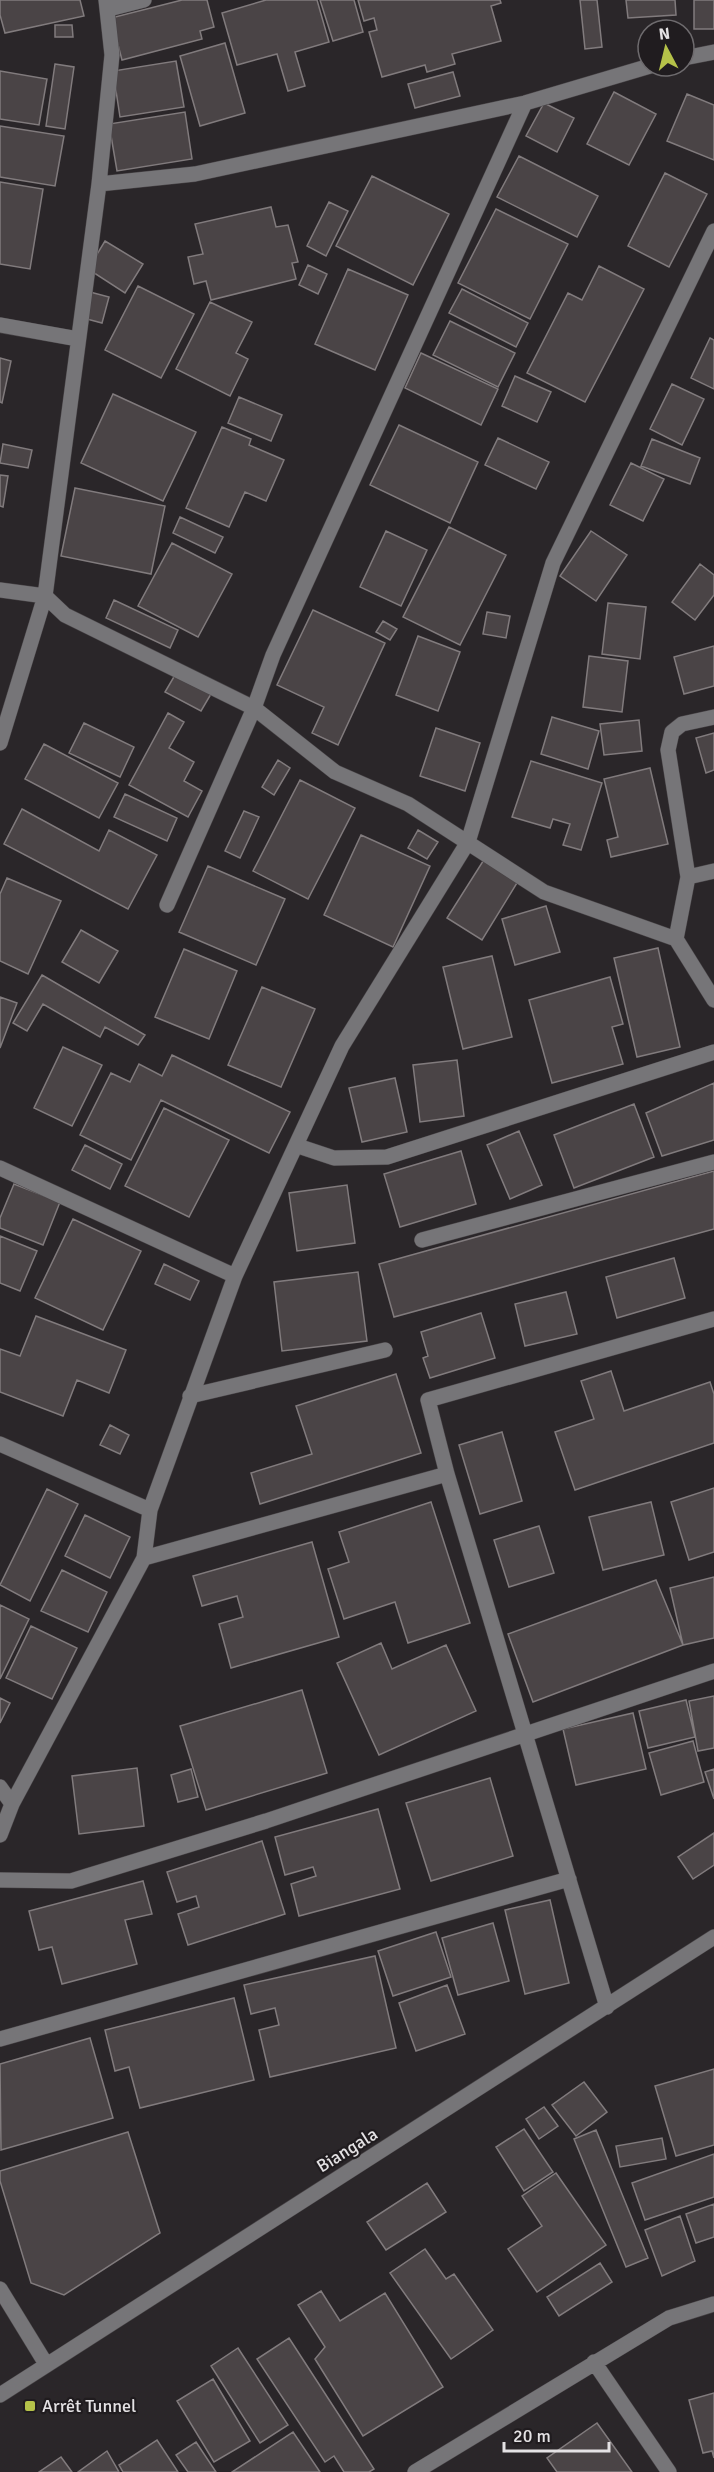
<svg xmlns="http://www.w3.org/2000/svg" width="714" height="2472" font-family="Signika,sans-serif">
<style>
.building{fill:#4a4446;stroke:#817b7d;stroke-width:1.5}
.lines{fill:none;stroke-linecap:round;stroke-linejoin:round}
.minor-casing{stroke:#484447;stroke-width:16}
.minor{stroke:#767578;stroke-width:15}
.poi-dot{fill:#b5c249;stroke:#201c1f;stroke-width:2}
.labels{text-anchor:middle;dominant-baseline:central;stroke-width:4.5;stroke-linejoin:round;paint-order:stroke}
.street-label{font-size:18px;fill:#e4e2e4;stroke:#201c1f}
.poi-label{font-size:18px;fill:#e4e2e4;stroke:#201c1f;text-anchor:start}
</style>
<rect width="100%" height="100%" fill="#2a2629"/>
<path class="building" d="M0,0H80L84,16L5,33L0,15Z
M182,0H207L214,27L200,31L202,39L122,60L111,18Z
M266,0H317L329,42L295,52L305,86L288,91L277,54L237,65L222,13Z
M320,0H354L363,32L333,41Z
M358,0H500L501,3L491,6L501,41L452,54L455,64L427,72L425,65L382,77L369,32L377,30L374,18L364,21Z
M580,0H597L602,47L585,49Z
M626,0H675L676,15L628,18Z
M694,0H714V29H694Z
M55,25H72L73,37H55Z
M225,43L245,113L200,126L180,56Z
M176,61L184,107L120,117L113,71Z
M55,64L74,67L65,129L46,126Z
M0,71L47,79L39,125L0,119Z
M453,72L460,96L415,108L408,84Z
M614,92L656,114L629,165L587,144Z
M687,94L714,105V160L667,141Z
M544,103L574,118L557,152L526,136Z
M185,112L192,159L117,171L109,124Z
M0,126L64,136L55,186L0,177Z
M519,156L598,196L577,237L497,197Z
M665,173L707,194L669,267L628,246Z
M372,176L449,214L413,285L336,246Z
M0,182L43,189L30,269L0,264Z
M329,202L348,211L326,256L307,246Z
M271,207L276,227L288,225L298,262L292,263L296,279L211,300L206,281L194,284L188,257L203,254L195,224Z
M496,209L568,244L530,319L458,283Z
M105,241L143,264L125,293L88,269Z
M308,265L327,274L318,294L299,285Z
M599,266L644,289L585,402L527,373L568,293L582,300Z
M348,269L408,295L375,370L315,344Z
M138,286L194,314L161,378L105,350Z
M462,289L528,323L516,347L449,313Z
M90,292L109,297L102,323L83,318Z
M210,302L252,322L236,353L248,359L230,396L176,369Z
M450,321L515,353L498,387L433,355Z
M710,338L714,340V389L691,378Z
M421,353L498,389L481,425L405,388Z
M0,358L11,361L2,403L0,402Z
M515,376L551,392L537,422L502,406Z
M672,384L704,399L682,445L650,429Z
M113,394L196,432L163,501L81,463Z
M239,397L282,415L271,441L228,423Z
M399,425L478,462L450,523L370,485Z
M222,427L251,439L249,445L284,460L266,501L245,492L229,527L186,508Z
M498,438L549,462L536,489L485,465Z
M652,439L700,458L690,484L641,466Z
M3,444L32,450L28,468L0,463Z
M631,463L664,479L643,521L610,505Z
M0,475L8,476L3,507L0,506Z
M75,488L165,506L151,574L61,556Z
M180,517L223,537L215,553L173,533Z
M449,527L506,555L460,645L403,617Z
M386,531L427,550L401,606L360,587Z
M591,531L627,555L596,601L560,576Z
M172,543L232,574L198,637L138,606Z
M700,564L714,575V595L695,620L672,602Z
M114,600L178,630L170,648L106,618Z
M608,603L646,607L640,659L602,654Z
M313,610L385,643L338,745L312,733L324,707L277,685Z
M487,612L510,616L506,638L483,634Z
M383,621L397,629L390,640L376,632Z
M418,636L460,652L438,711L396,695Z
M714,646V686L684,694L674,657Z
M589,656L628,661L622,712L583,707Z
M175,675L211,694L201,711L165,692Z
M168,713L184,722L169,748L194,762L184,781L202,791L188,817L129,785Z
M552,717L599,731L588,769L541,754Z
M639,720L642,751L604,755L600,724Z
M84,723L134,747L120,777L69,753Z
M436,728L480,743L465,791L420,776Z
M714,733V770L706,773L696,738Z
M44,744L118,783L99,818L25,779Z
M278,760L290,768L274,795L262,787Z
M531,761L602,783L581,850L563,845L570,824L553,819L550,828L512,817Z
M650,768L668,844L611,857L607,840L618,837L604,779Z
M300,780L355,808L308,899L253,871Z
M125,794L177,818L167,841L114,817Z
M22,809L99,851L109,830L157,855L128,909L4,844Z
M244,811L259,817L240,858L225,851Z
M418,830L438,842L427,859L408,848Z
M361,835L430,866L393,947L324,915Z
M485,858L520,878L482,940L447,918Z
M208,866L285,899L256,965L179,932Z
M7,878L61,901L28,974L0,961V894Z
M546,906L560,952L515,965L502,919Z
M81,930L118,951L99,983L62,962Z
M658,948L680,1047L637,1057L614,958Z
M184,949L237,971L209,1039L155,1017Z
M492,956L512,1037L463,1049L443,967Z
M42,975L145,1035L138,1045L105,1027L100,1037L43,1004L27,1031L13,1023Z
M610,977L623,1024L612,1027L623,1064L552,1083L529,1000Z
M262,987L315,1009L281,1087L228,1065Z
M0,997L17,1003L0,1048Z
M63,1047L102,1065L72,1126L34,1108Z
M172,1055L290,1112L269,1153L161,1100L131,1160L80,1135L111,1073L130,1082L139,1064L162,1076Z
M457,1060L464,1116L420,1122L413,1065Z
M395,1078L407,1132L362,1142L349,1088Z
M714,1083V1140L662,1156L646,1113Z
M634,1104L654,1157L574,1188L554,1135Z
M164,1108L229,1140L189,1217L125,1186Z
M519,1131L542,1185L510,1199L487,1145Z
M85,1145L122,1164L110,1189L72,1170Z
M461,1151L476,1204L400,1227L384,1174Z
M714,1171V1229L394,1317L379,1264Z
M14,1184L60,1202L43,1245L0,1228V1218Z
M347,1185L355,1243L297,1251L289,1193Z
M73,1219L141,1251L103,1330L35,1298Z
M0,1236L37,1251L20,1291L0,1283Z
M674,1258L685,1298L617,1318L606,1277Z
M164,1264L199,1281L190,1300L155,1284Z
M358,1272L367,1341L282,1351L274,1282Z
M566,1292L577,1334L525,1346L515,1304Z
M481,1313L495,1358L430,1378L423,1358L428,1356L421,1332Z
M36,1316L126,1350L109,1393L77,1380L63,1416L0,1392V1349L20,1356Z
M611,1371L624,1411L710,1382L714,1394V1443L575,1490L555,1432L594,1419L581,1381Z
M396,1374L421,1453L260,1504L251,1473L312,1454L296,1406Z
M110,1425L129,1435L120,1454L100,1445Z
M502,1432L522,1501L480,1514L459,1445Z
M714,1488V1552L689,1560L671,1502Z
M47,1489L78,1504L30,1601L0,1585Z
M431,1502L470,1623L408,1643L395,1602L344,1619L328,1569L349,1562L339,1532Z
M651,1502L664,1555L603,1570L589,1517Z
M85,1515L130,1537L110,1578L65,1556Z
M539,1526L554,1573L509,1587L494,1540Z
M312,1542L339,1637L231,1668L219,1624L243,1617L237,1596L202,1606L193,1576Z
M62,1570L107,1592L88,1632L41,1611Z
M714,1577V1638L683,1645L670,1588Z
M656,1580L683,1645L533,1702L508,1634Z
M0,1605L29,1619L0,1679Z
M31,1626L77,1648L52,1699L6,1678Z
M381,1643L392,1669L446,1645L476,1711L379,1755L337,1663Z
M302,1690L327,1773L206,1810L180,1726Z
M714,1696V1748L698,1751L689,1701Z
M0,1698L10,1703L0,1723Z
M686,1700L695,1737L648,1748L639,1711Z
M633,1713L646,1769L576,1785L563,1729Z
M693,1741L704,1782L661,1795L649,1753Z
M137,1768L144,1826L79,1834L72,1776Z
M191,1769L198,1797L178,1802L171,1775Z
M714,1769V1799L705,1772Z
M490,1778L513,1856L431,1881L406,1803Z
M378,1809L400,1889L299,1916L291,1884L316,1876L313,1867L285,1875L275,1837Z
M714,1833V1865L693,1879L678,1857Z
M262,1841L285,1914L188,1945L178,1914L199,1907L196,1896L177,1902L167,1872Z
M143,1881L152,1914L125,1920L137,1964L62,1984L52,1947L39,1950L29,1911Z
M550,1900L569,1983L525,1994L505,1910Z
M493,1923L509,1981L458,1995L442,1938Z
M436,1932L451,1977L393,1996L378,1951Z
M375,1956L396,2048L270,2077L259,2030L279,2025L275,2008L251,2014L244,1985Z
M447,1985L465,2034L416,2051L399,2003Z
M234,1998L254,2080L140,2108L129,2067L115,2071L105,2030Z
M90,2038L113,2118L1,2150L0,2064Z
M714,2069V2145L676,2156L655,2086Z
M584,2082L607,2112L576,2136L552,2105Z
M544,2107L558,2126L539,2139L526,2119Z
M524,2129L553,2172L524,2191L496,2147Z
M596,2130L648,2258L626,2267L574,2139Z
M128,2132L160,2233L64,2295L31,2283L0,2181V2171Z
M662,2138L666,2159L620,2167L616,2146Z
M714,2154V2197L645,2220L632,2183Z
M556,2173L606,2245L537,2292L508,2249L542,2226L522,2196Z
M427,2183L446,2212L386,2250L367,2222Z
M714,2204V2237L696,2243L686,2214Z
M680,2216L695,2261L662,2276L645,2230Z
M425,2249L446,2279L454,2274L493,2330L451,2359L390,2273Z
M600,2263L612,2282L559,2316L547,2297Z
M321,2291L340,2321L385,2293L443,2387L363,2436L315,2359L325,2347L298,2305Z
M289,2338L374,2469L369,2472H344L334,2456L325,2462L257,2359Z
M238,2348L288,2425L260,2443L211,2366Z
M213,2379L250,2441L214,2462L177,2401Z
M714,2393V2458L712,2451L703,2453L689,2400Z
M597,2423L632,2472H557L547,2458Z
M293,2432L320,2472H232Z
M157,2440L178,2472H123L119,2465Z
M196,2442L216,2472H188L176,2455Z
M107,2451L119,2472H78Z
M61,2457L72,2472H39Z"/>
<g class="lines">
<defs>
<path id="minor" d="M109,9L144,0
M684,58L714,52
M99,184L195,174L525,103L650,66
M0,325L78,339
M0,590L45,596L65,615L254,708L335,772L408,804L544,892L676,939
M714,717L682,724L672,732L668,750L688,877L676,939L714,1000
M0,743L45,596L99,184L112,55L106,0
M688,877L714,871
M167,905L254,708L273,655L525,103
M298,1146L334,1158L387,1157L714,1052
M0,1168L235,1276
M422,1240L714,1162
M190,1396L385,1350
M0,1444L150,1510
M144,1558L447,1474
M0,1787L12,1804
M0,1835L12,1804L144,1558L150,1510L235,1276L342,1046L468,842L553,563L714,231
M0,1880L71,1881L266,1821L714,1671
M607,2007L447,1474L428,1400L714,1319
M0,2039L569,1879
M0,2289L46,2364
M594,2362L669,2472
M0,2395L714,1937
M415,2472L669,2318L714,2304"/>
</defs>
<use href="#minor" class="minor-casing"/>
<use href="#minor" class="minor"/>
</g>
<rect class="poi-dot" x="24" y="2400" width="12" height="12" rx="3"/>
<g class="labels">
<g class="street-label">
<text transform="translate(347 2150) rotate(-32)">Biangala</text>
</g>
<g class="poi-label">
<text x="42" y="2406">Arrêt Tunnel</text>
</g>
</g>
<g transform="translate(666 48) rotate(353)"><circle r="28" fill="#201c1f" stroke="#6e6b6e" stroke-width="1.5"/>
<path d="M0-4.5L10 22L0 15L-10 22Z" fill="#b5c249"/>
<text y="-9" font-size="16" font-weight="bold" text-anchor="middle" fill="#e4e2e4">N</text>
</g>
<path d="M504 2442v9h105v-9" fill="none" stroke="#e4e2e4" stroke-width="3"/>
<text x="513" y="2442" font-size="18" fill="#e4e2e4" stroke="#201c1f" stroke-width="4.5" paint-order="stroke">20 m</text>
</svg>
